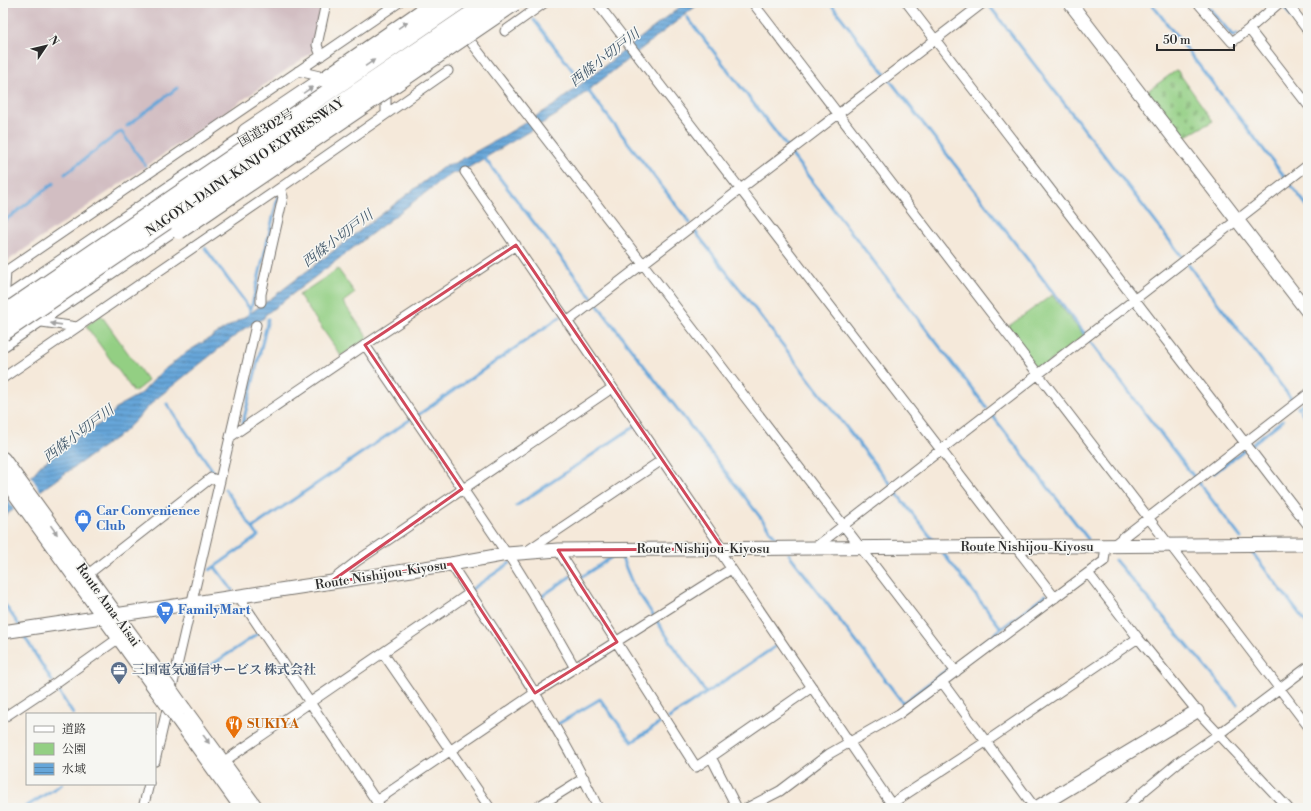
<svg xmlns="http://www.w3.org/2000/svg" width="1311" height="811" font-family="'Libre Bodoni','Noto Serif JP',serif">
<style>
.industrial{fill:#d2bec2}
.green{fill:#93cf83;stroke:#5f7d57}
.cemetery{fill:url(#cemetery-stones);stroke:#5f7d57}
.water{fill:url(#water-rules);stroke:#486882}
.pier{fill:#f5e9da}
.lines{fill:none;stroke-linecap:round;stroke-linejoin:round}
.stream{stroke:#66a6d9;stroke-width:3}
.street-casing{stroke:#726e68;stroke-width:11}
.secondary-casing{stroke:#726e68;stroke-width:15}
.primary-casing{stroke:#726e68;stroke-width:16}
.highway-casing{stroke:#726e68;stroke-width:18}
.street{stroke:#fff;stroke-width:9}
.secondary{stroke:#fff;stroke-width:13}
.primary{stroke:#fff;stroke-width:14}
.highway{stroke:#fff;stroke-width:16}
.primary-bridge-casing{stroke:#726e68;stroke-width:16;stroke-linecap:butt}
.highway-bridge-casing{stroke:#726e68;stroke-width:18;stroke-linecap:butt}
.primary-bridge{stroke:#fff;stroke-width:14}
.highway-bridge{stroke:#fff;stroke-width:16}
.oneway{fill:#a0a0a0}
.marked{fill:none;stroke:#d1495b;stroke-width:3;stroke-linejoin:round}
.labels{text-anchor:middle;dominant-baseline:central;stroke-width:3;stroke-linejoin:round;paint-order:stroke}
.street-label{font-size:13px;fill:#2b2b2b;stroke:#f6f6f2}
.shop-label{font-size:13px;font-weight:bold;fill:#366cbe;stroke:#f6f6f2;text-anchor:start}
.service-label{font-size:13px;font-weight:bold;fill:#4e5e75;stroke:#f6f6f2;text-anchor:start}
.food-label{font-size:13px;font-weight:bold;fill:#c56008;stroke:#f6f6f2;text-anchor:start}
.water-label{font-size:14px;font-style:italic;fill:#405668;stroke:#f6f6f2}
</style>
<defs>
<pattern id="cemetery-stones" width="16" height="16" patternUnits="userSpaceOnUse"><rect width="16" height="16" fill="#93cf83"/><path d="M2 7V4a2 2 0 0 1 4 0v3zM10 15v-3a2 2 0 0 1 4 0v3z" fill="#7fb271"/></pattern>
<pattern id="water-rules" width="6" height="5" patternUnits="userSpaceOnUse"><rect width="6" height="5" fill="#66a6d9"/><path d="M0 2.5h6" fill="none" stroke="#5487b0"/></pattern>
</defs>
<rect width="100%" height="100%" fill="#f6f6f2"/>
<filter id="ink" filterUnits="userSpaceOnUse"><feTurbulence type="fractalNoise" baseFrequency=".025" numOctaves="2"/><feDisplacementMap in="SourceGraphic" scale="8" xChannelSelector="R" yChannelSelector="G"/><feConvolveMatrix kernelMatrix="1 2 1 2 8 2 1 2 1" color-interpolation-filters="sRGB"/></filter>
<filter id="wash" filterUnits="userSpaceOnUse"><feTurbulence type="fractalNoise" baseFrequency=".012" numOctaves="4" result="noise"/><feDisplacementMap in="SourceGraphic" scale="16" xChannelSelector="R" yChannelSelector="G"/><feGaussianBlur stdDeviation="0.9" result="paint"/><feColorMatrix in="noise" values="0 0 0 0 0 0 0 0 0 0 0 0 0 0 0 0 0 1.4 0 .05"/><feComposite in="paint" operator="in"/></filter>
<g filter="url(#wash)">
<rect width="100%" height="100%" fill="#f5e9da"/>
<path class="industrial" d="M3,3H322L311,53L3,264Z"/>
<path class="green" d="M338,269L355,293L343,302L368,338L341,356L299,295Z
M1052,295L1084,336L1040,369H1037L1006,328Z
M101,315L148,381L134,392L86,326Z"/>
<path class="cemetery" d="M1177,70L1213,121L1183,138L1181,137L1146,92Z"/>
<path class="water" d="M685,3H700L558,114L463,171L450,174L265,315L264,318L245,328L156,399L124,432L3,517V495L29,479L41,465L83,433L105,421L120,405L142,393L161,372L187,352L249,314L273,297L446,165L455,163L500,138L553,106Z"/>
<path class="pier" d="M30,475L41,492L15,510L3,494Z"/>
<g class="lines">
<path class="stream" d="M676,3V4
M830,3L885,74
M1151,3L1284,176
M1205,3L1206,5
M988,4L1183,258
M1283,5L1297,24
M1209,8L1233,36L1237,34
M687,17L787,147
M534,20L580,80
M1303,32L1308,38
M889,79L1085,334
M586,88L690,223
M127,126L177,88
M791,154L987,408
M482,155L592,298
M65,174L121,131L145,165
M1290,184L1308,207
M3,222L54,183
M694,230L890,484
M205,248L250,309L249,316
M1187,263L1293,401
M596,303L780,543
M250,309H251L278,197
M1089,340L1194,477
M167,404L215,474
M1298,407L1308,421
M1298,408L1308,400
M418,415L560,317
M992,415L1088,539
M243,423L268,319
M1252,444L1283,420
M1214,473L1244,450
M1199,483L1241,538
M894,490L933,540
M516,506L635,426
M252,528L411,419
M1251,551L1308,625
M943,553L1001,628
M789,554L903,703L948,669
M1115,560L1237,704
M215,567L232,590
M210,570L258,536L225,489
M580,578L615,555L621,556L633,585L653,615
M472,589L510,563
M538,599L571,576
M3,602L19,625
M656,620L706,693
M24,636L52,681
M981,644L1046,595
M198,674L259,633
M56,687L73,714
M669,718L779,644L778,643
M558,724L600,699L632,742L663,721
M24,808L62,784"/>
</g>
</g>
<g filter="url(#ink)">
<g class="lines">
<defs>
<path id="street" d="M597,3L1055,598
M753,3L1170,546
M907,3L1308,525
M1198,3L1232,42L1249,29L1308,105
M1287,3L1308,31
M1249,29L1279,3
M505,31L544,3
M464,33L643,264L956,672
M321,56L317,45L326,3
M298,71L328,78
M386,88V114
M465,172L723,549
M3,273L398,3
M261,302V294L283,197L280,188
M4,303L6,271
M35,321L77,327
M567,322L983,3
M365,345L507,554
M3,378L280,188L448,71
M230,437L365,345L516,245
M1112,546L1308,394
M1171,546L1308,726
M718,549L894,808
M813,549L1308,165
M558,550L696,767L711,757L737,808
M527,551L662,460
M508,554L531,591L575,668
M451,564C503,644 558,722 598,808
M1088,573L1138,638L1197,711L1288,808
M87,575L211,478L220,481
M330,582L357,561L612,388
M239,597L381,808
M383,653L490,808
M942,682L1035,808
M3,718L57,682L119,638
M711,757L812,687
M155,761L256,325
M223,762L470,593
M376,801L535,693L731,569
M891,804L987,741L1138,638
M143,808L149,784
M536,808L584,778
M747,808L780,791L829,754L899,714L1104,561L1106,546
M1127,808L1145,790L1180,761L1219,734L1308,667"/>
<path id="secondary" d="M1070,3L1308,312
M3,632L451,564L507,554L558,550L1308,544
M1036,808L1197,711"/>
<path id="primary" d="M3,459L164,681
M3,477L158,692
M183,708L256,808
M178,719L242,808"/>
<path id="highway" d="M246,132L325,79
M3,303L259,129
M3,343L189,217"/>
</defs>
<use href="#street" class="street-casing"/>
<use href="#secondary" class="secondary-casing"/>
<use href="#primary" class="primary-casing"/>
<use href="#highway" class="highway-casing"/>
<use href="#street" class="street"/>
<use href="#secondary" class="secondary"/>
<use href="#primary" class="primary"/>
<use href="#highway" class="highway"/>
<defs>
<path id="primary-bridge" d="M164,681L183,708
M158,692L178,719"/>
<path id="highway-bridge" d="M325,79L435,3
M179,231L514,3
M3,314L458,3
M3,333L487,3"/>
</defs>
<use href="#primary-bridge" class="primary-bridge-casing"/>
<use href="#highway-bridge" class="highway-bridge-casing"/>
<use href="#primary-bridge" class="primary-bridge"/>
<use href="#highway-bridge" class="highway-bridge"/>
</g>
<defs><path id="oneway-solid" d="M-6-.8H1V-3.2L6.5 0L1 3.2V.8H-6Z"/></defs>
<g class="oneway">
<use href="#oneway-solid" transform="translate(403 25) rotate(-35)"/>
<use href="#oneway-solid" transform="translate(370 63) rotate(-34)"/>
<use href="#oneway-solid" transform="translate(308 90) rotate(-34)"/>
<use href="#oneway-solid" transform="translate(56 324) rotate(-172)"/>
<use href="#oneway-solid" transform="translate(54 530) rotate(54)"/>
<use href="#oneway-solid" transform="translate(206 739) rotate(54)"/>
</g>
</g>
<path class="marked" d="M516,245L723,549L558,550L617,642L535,693L451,564L329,583L462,489L365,345Z"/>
<defs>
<symbol id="shop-pin" viewBox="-11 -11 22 30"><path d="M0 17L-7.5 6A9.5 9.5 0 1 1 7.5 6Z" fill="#3f7fe0" stroke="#f6f6f2"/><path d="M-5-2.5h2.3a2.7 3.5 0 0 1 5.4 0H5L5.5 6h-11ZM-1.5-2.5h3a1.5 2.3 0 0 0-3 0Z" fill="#fff"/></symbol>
<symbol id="supermarket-pin" viewBox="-11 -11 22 30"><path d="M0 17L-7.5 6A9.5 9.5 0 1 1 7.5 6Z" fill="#3f7fe0" stroke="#f6f6f2"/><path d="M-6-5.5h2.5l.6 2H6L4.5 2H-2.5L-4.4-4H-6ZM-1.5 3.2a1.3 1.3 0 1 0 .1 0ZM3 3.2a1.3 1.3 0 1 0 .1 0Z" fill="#fff"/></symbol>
<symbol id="office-pin" viewBox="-11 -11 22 30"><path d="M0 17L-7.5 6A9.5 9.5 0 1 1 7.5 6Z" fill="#5c6f8a" stroke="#f6f6f2"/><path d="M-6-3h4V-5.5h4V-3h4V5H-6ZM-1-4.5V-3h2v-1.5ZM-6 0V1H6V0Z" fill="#fff"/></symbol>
<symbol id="restaurant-pin" viewBox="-11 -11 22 30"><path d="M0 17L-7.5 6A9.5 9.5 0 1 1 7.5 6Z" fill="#e8710a" stroke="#f6f6f2"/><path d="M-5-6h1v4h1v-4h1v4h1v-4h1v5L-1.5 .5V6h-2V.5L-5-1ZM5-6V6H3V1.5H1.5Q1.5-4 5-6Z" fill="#fff"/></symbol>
</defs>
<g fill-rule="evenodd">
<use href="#shop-pin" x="73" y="508" width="20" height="27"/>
<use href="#supermarket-pin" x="155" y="600" width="20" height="27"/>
<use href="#office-pin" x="109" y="660" width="20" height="27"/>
<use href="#restaurant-pin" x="224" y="714" width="20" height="27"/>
</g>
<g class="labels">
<g class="street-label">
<text transform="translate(266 128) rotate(-30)">国道302号</text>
<text transform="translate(245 167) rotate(-34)">NAGOYA-DAINI-KANJO EXPRESSWAY</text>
<text x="1027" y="547">Route Nishijou-Kiyosu</text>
<text x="703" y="549">Route Nishijou-Kiyosu</text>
<text transform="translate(381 575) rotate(-9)">Route Nishijou-Kiyosu</text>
<text transform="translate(108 605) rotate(54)">Route Ama-Aisai</text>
</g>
<g class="shop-label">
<text x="96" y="511">Car Convenience<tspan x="96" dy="15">Club</tspan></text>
<text x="178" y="610">FamilyMart</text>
</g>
<g class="service-label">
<text x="132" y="670">三国電気通信サービス 株式会社</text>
</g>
<g class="food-label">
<text x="247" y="724">SUKIYA</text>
</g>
<g class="water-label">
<text transform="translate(605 58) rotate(-38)">西條小切戸川</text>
<text transform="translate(338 239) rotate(-37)">西條小切戸川</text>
<text transform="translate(79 434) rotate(-37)">西條小切戸川</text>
</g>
</g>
<rect width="1311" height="811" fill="none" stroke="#f6f6f2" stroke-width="16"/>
<rect x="26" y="713" width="130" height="72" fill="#f6f6f2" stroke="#a5a5a2"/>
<rect x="34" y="726" width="20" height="6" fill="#ffffff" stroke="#a5a5a2"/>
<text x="62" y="733" font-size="12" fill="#2b2b2b">道路</text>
<rect x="34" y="743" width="20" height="12" fill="#93cf83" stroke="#a5a5a2"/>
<text x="62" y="753" font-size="12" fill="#2b2b2b">公園</text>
<rect x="34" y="763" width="20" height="12" fill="url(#water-rules)" stroke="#a5a5a2"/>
<text x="62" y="773" font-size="12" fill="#2b2b2b">水域</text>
<g transform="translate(46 46) rotate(55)" stroke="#f6f6f2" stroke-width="3" paint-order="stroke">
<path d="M0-3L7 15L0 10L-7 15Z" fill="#2b2b2b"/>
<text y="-6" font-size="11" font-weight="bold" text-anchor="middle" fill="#2b2b2b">N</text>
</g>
<path d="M1157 44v6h77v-6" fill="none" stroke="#2b2b2b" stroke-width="2"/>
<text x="1163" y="44" font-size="12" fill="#2b2b2b" stroke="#f6f6f2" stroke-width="3" paint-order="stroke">50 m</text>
</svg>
